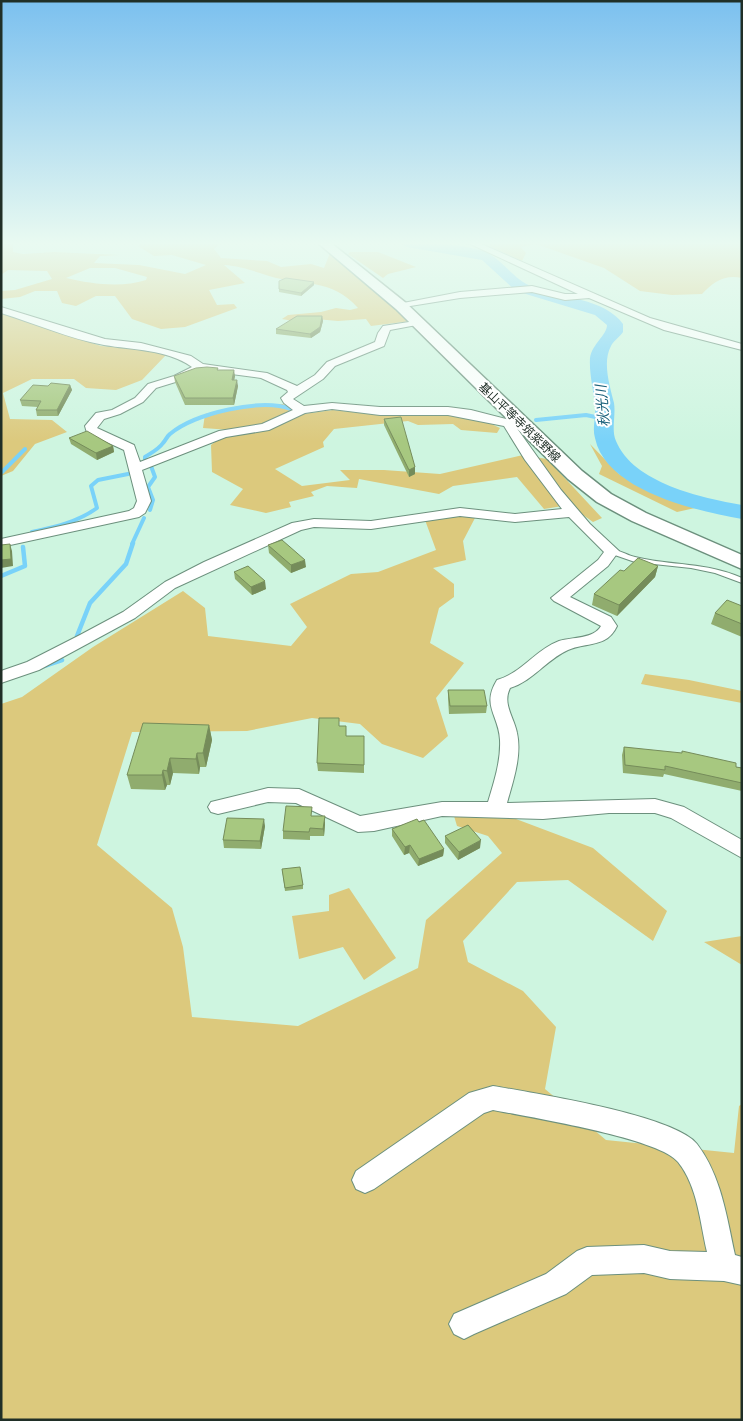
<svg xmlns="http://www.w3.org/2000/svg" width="743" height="1421" font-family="'PT Serif','Noto Sans JP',serif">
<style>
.green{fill:#dcc97d;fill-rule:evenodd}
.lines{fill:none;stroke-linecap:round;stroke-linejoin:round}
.stream-far1{stroke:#79d2f9;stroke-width:4}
.stream{stroke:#79d2f9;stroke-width:4.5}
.river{fill:#79d2f9;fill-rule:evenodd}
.lane-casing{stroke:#6c907d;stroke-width:2}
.street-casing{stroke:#6c907d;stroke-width:2}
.secondary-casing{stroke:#6c907d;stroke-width:3}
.lane{fill:#fff;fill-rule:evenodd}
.street{fill:#fff;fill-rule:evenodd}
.secondary{fill:#fff;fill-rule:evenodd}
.wall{fill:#90ac6e}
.shaded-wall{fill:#758c5a}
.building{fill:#a7c880;stroke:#758c5a}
.labels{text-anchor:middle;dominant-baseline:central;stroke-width:4;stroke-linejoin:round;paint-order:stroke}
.far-street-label{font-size:12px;fill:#202f27;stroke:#fff}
.far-water-label{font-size:14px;font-style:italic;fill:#1a607a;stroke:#fff}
</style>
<rect width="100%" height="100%" fill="#cef5e0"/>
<path class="green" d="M1,243H13V252L23,254L54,252L119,255L100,256L94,263L139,265L185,274L206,265L172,255L154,256L138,246L143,243H220L214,249L221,258L267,261L281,267L311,264L324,268L330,253L411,321L371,326L366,319L338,321L316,319L310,324L282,319L288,315L321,312L336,308L350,310L358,308C332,278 302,286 269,276C253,271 241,266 224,265L245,283L209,290L217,305L234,304L237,308L185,327L161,329L132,319L115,296H96L76,306L62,303L57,291H35L20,297L1,299V291L15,290L52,279L47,271L8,270L1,275ZM90,268H115L147,277L146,280C121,288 92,284 66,278Z
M487,243H742V278C725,274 713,282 702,294L672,295L640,291L604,268L536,244L521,247L526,253L522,261L491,247Z
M350,252H378L416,267L388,274L383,278L348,254Z
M1,313L101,346L141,349L166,355L142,380L116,390L86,388L74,379H32L3,393L10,419L52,420L67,432L35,444L13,471L1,476Z
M283,404L303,414L333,410L379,415H451L487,422L500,428L497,433L461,430L453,424L418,425L408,421L334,429L323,442L324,447L275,469L302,486L350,480L340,470H384L440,474L523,455L547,459L602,518L593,522L569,505L544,509L517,477L453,486L439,494L359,479L357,488L327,486L311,492L314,496L289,502L291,507L266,513L230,505L243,489L212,472L211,445L230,430L203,428L205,414L238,406Z
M590,444L619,474L658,495L695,508L677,512L599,474L602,466Z
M453,515L475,518L463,541L466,560L433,568L454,584V597L439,608L430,643L464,663L436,698L448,736L423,758L382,744L360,724L312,718L247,731L132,732L97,845L172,908L183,947L192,1017L298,1026L418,968L426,920L502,853L488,836L457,826L454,816L516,819L593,848L667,911L653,941L568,880L517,882L463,941L468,962L523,991L556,1027L545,1089L606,1140L734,1153L739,1106L742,1104V1420H1V704L22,697L93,647L183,591L205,608L208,636L291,646L307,627L290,604L351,574L378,572L436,550L425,520Z
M645,674L689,680L742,691V703L641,684Z
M349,888L396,958L364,980L343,947L299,959L292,916L329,911V895Z
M742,936V965L704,942Z"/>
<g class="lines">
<path class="stream-far1" d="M536,420L586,415L605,419
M145,461V457C151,453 159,449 163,443C166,440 167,436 170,434C195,413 261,398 291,409
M1,473L25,449
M150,510L153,500L148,487L155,477L151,466
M32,532C55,527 78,522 97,508L91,486L98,480L128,474
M132,544L144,518"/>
<path class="stream" d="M1,576L25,566L23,547
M77,636L90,603L126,564L133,543
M44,666L62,660"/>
<path class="river" d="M400,243C426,243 454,243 480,250C502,256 512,280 533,287C559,297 606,299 623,324V332C620,337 613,341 611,346C602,362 610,387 614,403C616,415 611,430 616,441C633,483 702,498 742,505V519C697,511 606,491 595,438C592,428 596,418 595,407C594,391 589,375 590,358C592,344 607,335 607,325L595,315L516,291L482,260L407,247Z"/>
<defs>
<path id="lane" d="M609,549C618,549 626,555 635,557C672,566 706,562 742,578V583L715,573L691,568L635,562L609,553Z"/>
<path id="street" d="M468,243H479L650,318L742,344V350L664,330L589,298L565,300L532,292L460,298L398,308V304L460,292L532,286L565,294H578Z
M1,307L105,339L141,343L191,356L203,364L267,373L297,386L315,375L327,362L375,342L378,333L383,326L422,320V324L390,330L384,346L335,366L323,379L293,399L304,406L332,403L380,407H448L471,410L510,420L525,419V425L516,427L561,490L590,524L619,551L608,566L570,597L611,617L617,626C607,648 586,642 568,650C546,660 533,681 510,688C502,704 514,717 517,733C522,756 513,781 507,803L655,799L684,807L742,840V858L671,818L655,813H609L543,819L442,816L374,831L358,832L296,803L268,802L218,814L211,812L208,807L211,802L268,788L299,789L360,816L442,802H488C494,782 501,761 500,740C499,715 481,706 497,680C522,673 535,650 559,641C572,637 594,639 601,626L554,601L551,598L598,560L604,552L569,517L515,522L460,516L371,529L314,527L301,530L175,588L135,618L39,670L1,683V671L27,662L80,635L123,612L165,582L204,562L292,523L314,519L371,521L460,508L515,514L562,509L525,460L504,426L448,415H380L332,409L305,413L269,430L226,437L142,470L151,501L145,513L139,517L1,547V539L129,511L134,508L137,501L124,450L87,433L85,426L96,413L112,410L135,398L148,384L174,376L192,367C167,349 133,350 104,345C70,339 34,323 1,313ZM201,370L261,378L287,390L288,392L281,398L284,403L293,410L262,424L219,431L140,462L134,445L97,428L104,419L120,414L143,402L156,388L182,380Z
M493,1086C533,1093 674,1115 697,1144C721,1175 727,1218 735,1255L742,1257V1285L724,1281L670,1279L644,1273L592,1275L566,1294L474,1334L464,1339L454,1334L449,1324L454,1314L546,1274L577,1251L587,1247L644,1245L670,1251L707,1252C700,1223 698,1187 678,1162C659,1138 528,1117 493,1110L484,1113L374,1189L365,1193L356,1189L352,1180L356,1171L469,1093Z"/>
<path id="secondary" d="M318,243H331L406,303L582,471L611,494L646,513L742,555V569L632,521L597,502L568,479L396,309Z"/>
</defs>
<use href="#lane" class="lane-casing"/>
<use href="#street" class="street-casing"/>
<use href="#secondary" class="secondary-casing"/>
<use href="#lane" class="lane"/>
<use href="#street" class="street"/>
<use href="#secondary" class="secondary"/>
</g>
<path class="wall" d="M279,281L314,285L301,296L279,292Z
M322,316L323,321L320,332L311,338L276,334V329Z
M218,370L235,376L234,380L238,386L234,405H185L175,382L174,376Z
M70,385L72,390L58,416H37L36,410L38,407L22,406L20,400L48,386Z
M384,419L415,467V474L409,477L384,425Z
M69,438L113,446L114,452L97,460L71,444Z
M268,545L306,567L291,573L269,553Z
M658,566L655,577L617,616L592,605L594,594L624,571Z
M234,572L266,589L252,595L235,579Z
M742,606V637L711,624L715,613Z
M448,690L487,706L486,713L449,714L448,698Z
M209,725L212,740L206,767H200L199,774L173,773L170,785H167L165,790L131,789L127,775Z
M340,726L346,736H364V773L318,771L317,763Z
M624,747L742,768V791L664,774L663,777L623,773L622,755Z
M312,816L325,824L324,836H310V840L283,839V831Z
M419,822L444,849L443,856L418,866L409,853L404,855L392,836V829Z
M265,826L261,849L224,848L223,840Z
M445,836L480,848L458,860L445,843Z
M282,869L303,885V889L285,891Z"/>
<path class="shaded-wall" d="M314,282V285L301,296V293Z
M322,316L323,321L320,332L311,338L310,334Z
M234,370L235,376L233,386L232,380Z
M237,380L238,386L234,405L233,398Z
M70,385L72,390L58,416L57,410Z
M113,446L114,452L97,460L96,453Z
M415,467V474L409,477V470Z
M10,544L12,551L13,566L1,568V560Z
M305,560L306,567L291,573V565Z
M658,566L655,577L617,616L619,605Z
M265,581L266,589L252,595L251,587Z
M209,725L212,740L206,767L203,753Z
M197,753L200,767L199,774L196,759Z
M170,758L173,773L170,785L167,771Z
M163,770L167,785L165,790L162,775Z
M325,816V824L324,836L323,829Z
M264,819L265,826L261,849L260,841Z
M481,840L480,848L458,860L459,852Z
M410,845L409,853L404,855L405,847Z
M444,849L443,856L418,866L419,859Z"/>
<path class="building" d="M286,278L314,282L301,293L279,289V281Z
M297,316H322L320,327L310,334L276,329Z
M207,367L218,368L217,370H234L232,380H237L233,398H185L174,376L196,368Z
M51,383L70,385L57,410H36L41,401L20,400L33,385L48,386Z
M401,417L415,467L409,470L384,419Z
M87,431L113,446L96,453L69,438Z
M282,540L305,560L291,565L268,545Z
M10,544L11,559L1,560V545Z
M638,558L658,566L619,605L594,594L620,570L624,571Z
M248,566L265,581L251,587L234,572Z
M727,600L742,606V624L715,613Z
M448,690H484L487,706H450Z
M319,718H339V726H346V736H364V765L317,763Z
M143,723L209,725L203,753H197L196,759L170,758L167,771L163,770L162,775H127Z
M624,747L682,753V751L736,763V767L742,768V783L665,766V770L625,765Z
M286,806L312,807L311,816H325L323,829L310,828L309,832L283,831Z
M227,818L264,819L260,841L223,840Z
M417,819L419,822L424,820L444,849L419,859L410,845L405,847L392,829Z
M468,825L481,840L459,852L445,836Z
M300,867L303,885L285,888L282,869Z"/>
<linearGradient id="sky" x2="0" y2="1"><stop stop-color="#7bc0ef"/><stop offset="0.55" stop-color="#e9faf1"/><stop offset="1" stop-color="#e9faf1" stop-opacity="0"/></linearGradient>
<rect width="743" height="442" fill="url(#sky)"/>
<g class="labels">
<g class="far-street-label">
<text transform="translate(520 422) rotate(44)">基山平等寺筑紫野線</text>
</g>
<g class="far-water-label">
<text transform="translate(602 406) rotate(-95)">秋光川</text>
</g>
</g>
<rect width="743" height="1421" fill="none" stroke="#202f27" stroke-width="5"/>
</svg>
